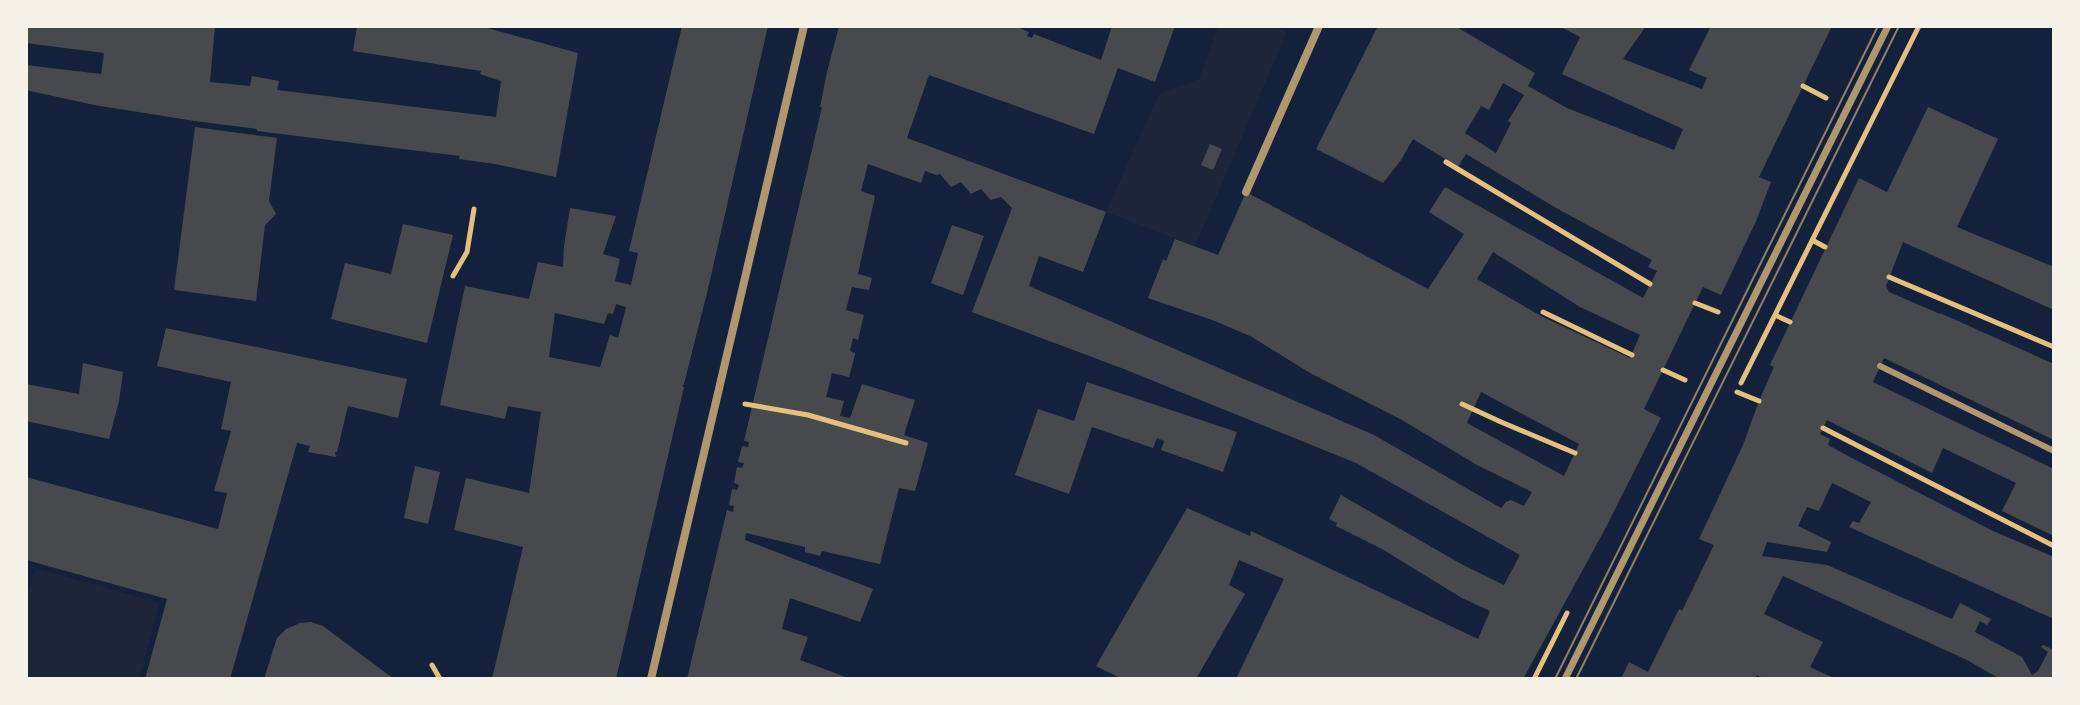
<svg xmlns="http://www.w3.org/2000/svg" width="2080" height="705" font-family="Raleway,sans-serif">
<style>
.green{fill:#1d2539}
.building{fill:#48494c;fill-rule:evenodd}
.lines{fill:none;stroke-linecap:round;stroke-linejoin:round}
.path{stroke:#e5c07b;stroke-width:5}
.service{stroke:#b1986c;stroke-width:6}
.pedestrian{stroke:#b1986c;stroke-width:7}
.minor{stroke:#b1986c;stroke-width:8}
.tram{stroke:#918062;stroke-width:2}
</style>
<rect width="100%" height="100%" fill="#14213d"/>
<path class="green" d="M1218,26H1271L1287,32L1195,246L1106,212L1159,94L1199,79Z
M35,568L160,603L139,679H26V589L29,590Z"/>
<path class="building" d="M26,26H215L210,82L250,86L252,76L279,81L277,90L496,117L501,81L480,74L481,71L353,51L357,26H480L578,53L556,177L495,164L459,159L460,156L257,131V129L195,121L94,105L26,90V65L101,74L104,53L26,43Z
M682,26H768L707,293L684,384L682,386L684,387L616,679H492L523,547L454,530L466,478L529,493L541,412L508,406L505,419L440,405L465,286L529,299L538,262L563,267L564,246L570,208L616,216L603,254L620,259L615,281L631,285L638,253L629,251ZM616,304L626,307L618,338L610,335L600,367L549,357L555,313L604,324L608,313L613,314Z
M839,26H1014L1029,32L1027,36L1032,38L1034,34L1101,60L1112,26H1175L1155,82L1118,68L1094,134L929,75L907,138L1106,212L1083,272L1039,256L1029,286L1374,435L1501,508L1506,502L1511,500L1524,506L1532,492L1477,465L1402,420L1310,373L1252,337L1215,321L1148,298L1163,259L1166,261L1175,239L1218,255L1246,192L1428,289L1464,234L1429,212L1445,187L1643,298L1657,271L1648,267L1652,260L1558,209L1466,154L1458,167L1413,139L1401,160L1383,183L1316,149L1378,26H1455L1535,73L1528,86L1567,108L1674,150L1683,129L1562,74L1580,37L1559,26H1646L1623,59L1702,89L1707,78L1689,70L1711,26H1832L1759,177L1771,182L1756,221L1721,295L1703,287L1644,409L1661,418L1604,531L1523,679H1236L1284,579L1239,560L1229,585L1245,594L1196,679H1122L1096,666L1187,508L1250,536L1251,531L1478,639L1490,611L1462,598L1382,549L1336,526L1337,523L1329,519L1341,495L1463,565L1504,585L1520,555L1356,463L1124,369L972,312L1012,208L1001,197L991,200L981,189L971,194L961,182L951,187L940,174L936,175L925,171L921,183L868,164L861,191L875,196L858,274L872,278L869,290L852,287L846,310L864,315L858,340L853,338L850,351L855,353V355L849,377L832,373L826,397L844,401L840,416L850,418L862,384L915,400L904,435L928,443L915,491L899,488L880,564L822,551L820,556L805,552V547L746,533L745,540L873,589L860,622L790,598L782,629L808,637L800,660L851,679H687L727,510L733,512L734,506L729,505L732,489L737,490L739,485L734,483L737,467L742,468L744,463L738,462L742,446L748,447L749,442L744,441L822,107H820L827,72ZM1503,83L1524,95L1508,121L1511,123L1496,153L1465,133L1481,106L1489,110ZM1493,252L1580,307L1640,335L1630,358L1541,316L1477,279ZM1481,392L1579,444L1564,476L1467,423Z
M1928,107L1998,139L1957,227L2054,267V310L1903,242L1886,286L1889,292L1940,314V313L2054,364V440L1884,358L1873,382L2054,469V536L2002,511L2016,483L1943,448L1932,473L1827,420L1820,434L1830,439L1828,445L1850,457L1991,530L2054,557V619L1849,527L1853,521L1859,523L1871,502L1832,483L1819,511L1807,507L1798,526L1831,542L1827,552L1767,542L1762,556L1827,565L1952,619L1960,603L1991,619L1987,625L1980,621L1975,632L2022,657L2032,675L2038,671L2048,652L2041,647L2043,645L2054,650V679H2000L1967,660L1783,576L1764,614L1823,642L1810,667L1836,679H1765L1757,675L1755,679H1621L1629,662L1648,672L1679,609L1682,611L1714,545L1699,539L1743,445L1759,401L1774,367L1770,365L1859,178L1887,192Z
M195,127L277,138L269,201L276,214L265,225L256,301L174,290Z
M1210,144L1222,149L1213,170L1201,165Z
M403,224L453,235L427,343L331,319L345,263L391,274Z
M952,225L984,236L963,295L931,283Z
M166,328L407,379L398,418L348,406L337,452H335L336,457L308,452L310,446L297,443L230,679H145L167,599L26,560V477L218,529L227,493L214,491L231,431L221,429L231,382L157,366Z
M83,363L123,372L119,401L109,439L26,421V384L79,394Z
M1087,382L1237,432L1223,472L1161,450L1164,441L1157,438L1153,448L1092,427L1069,494L1015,475L1038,409L1074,421Z
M415,466L440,472L428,524L404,518Z
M311,622L323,626L394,679H264L277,638L286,629L300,623Z"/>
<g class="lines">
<path class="path" d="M1803,86L1826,98
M1446,162L1650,284
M1814,241L1825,247
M453,276L467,252L474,209
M1889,277L2054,347
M1695,303L1718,312
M1543,312L1632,355
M1775,315L1790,322
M1663,370L1685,380
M1741,383L1919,26
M1737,392L1759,401
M745,404L808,415L906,443
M1462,404L1501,422L1575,453
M1823,428L2054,546
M432,665L440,679
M1534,679L1567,613"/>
<path class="service" d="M1880,366L2054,451"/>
<path class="pedestrian" d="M1565,679L1888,26"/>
<path class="minor" d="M1246,192L1319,26
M651,679L804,26"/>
<path class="tram" d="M1555,679L1878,26
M1576,679L1899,26"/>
</g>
<rect width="2080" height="705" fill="none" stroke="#f6f1e7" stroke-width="56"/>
</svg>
